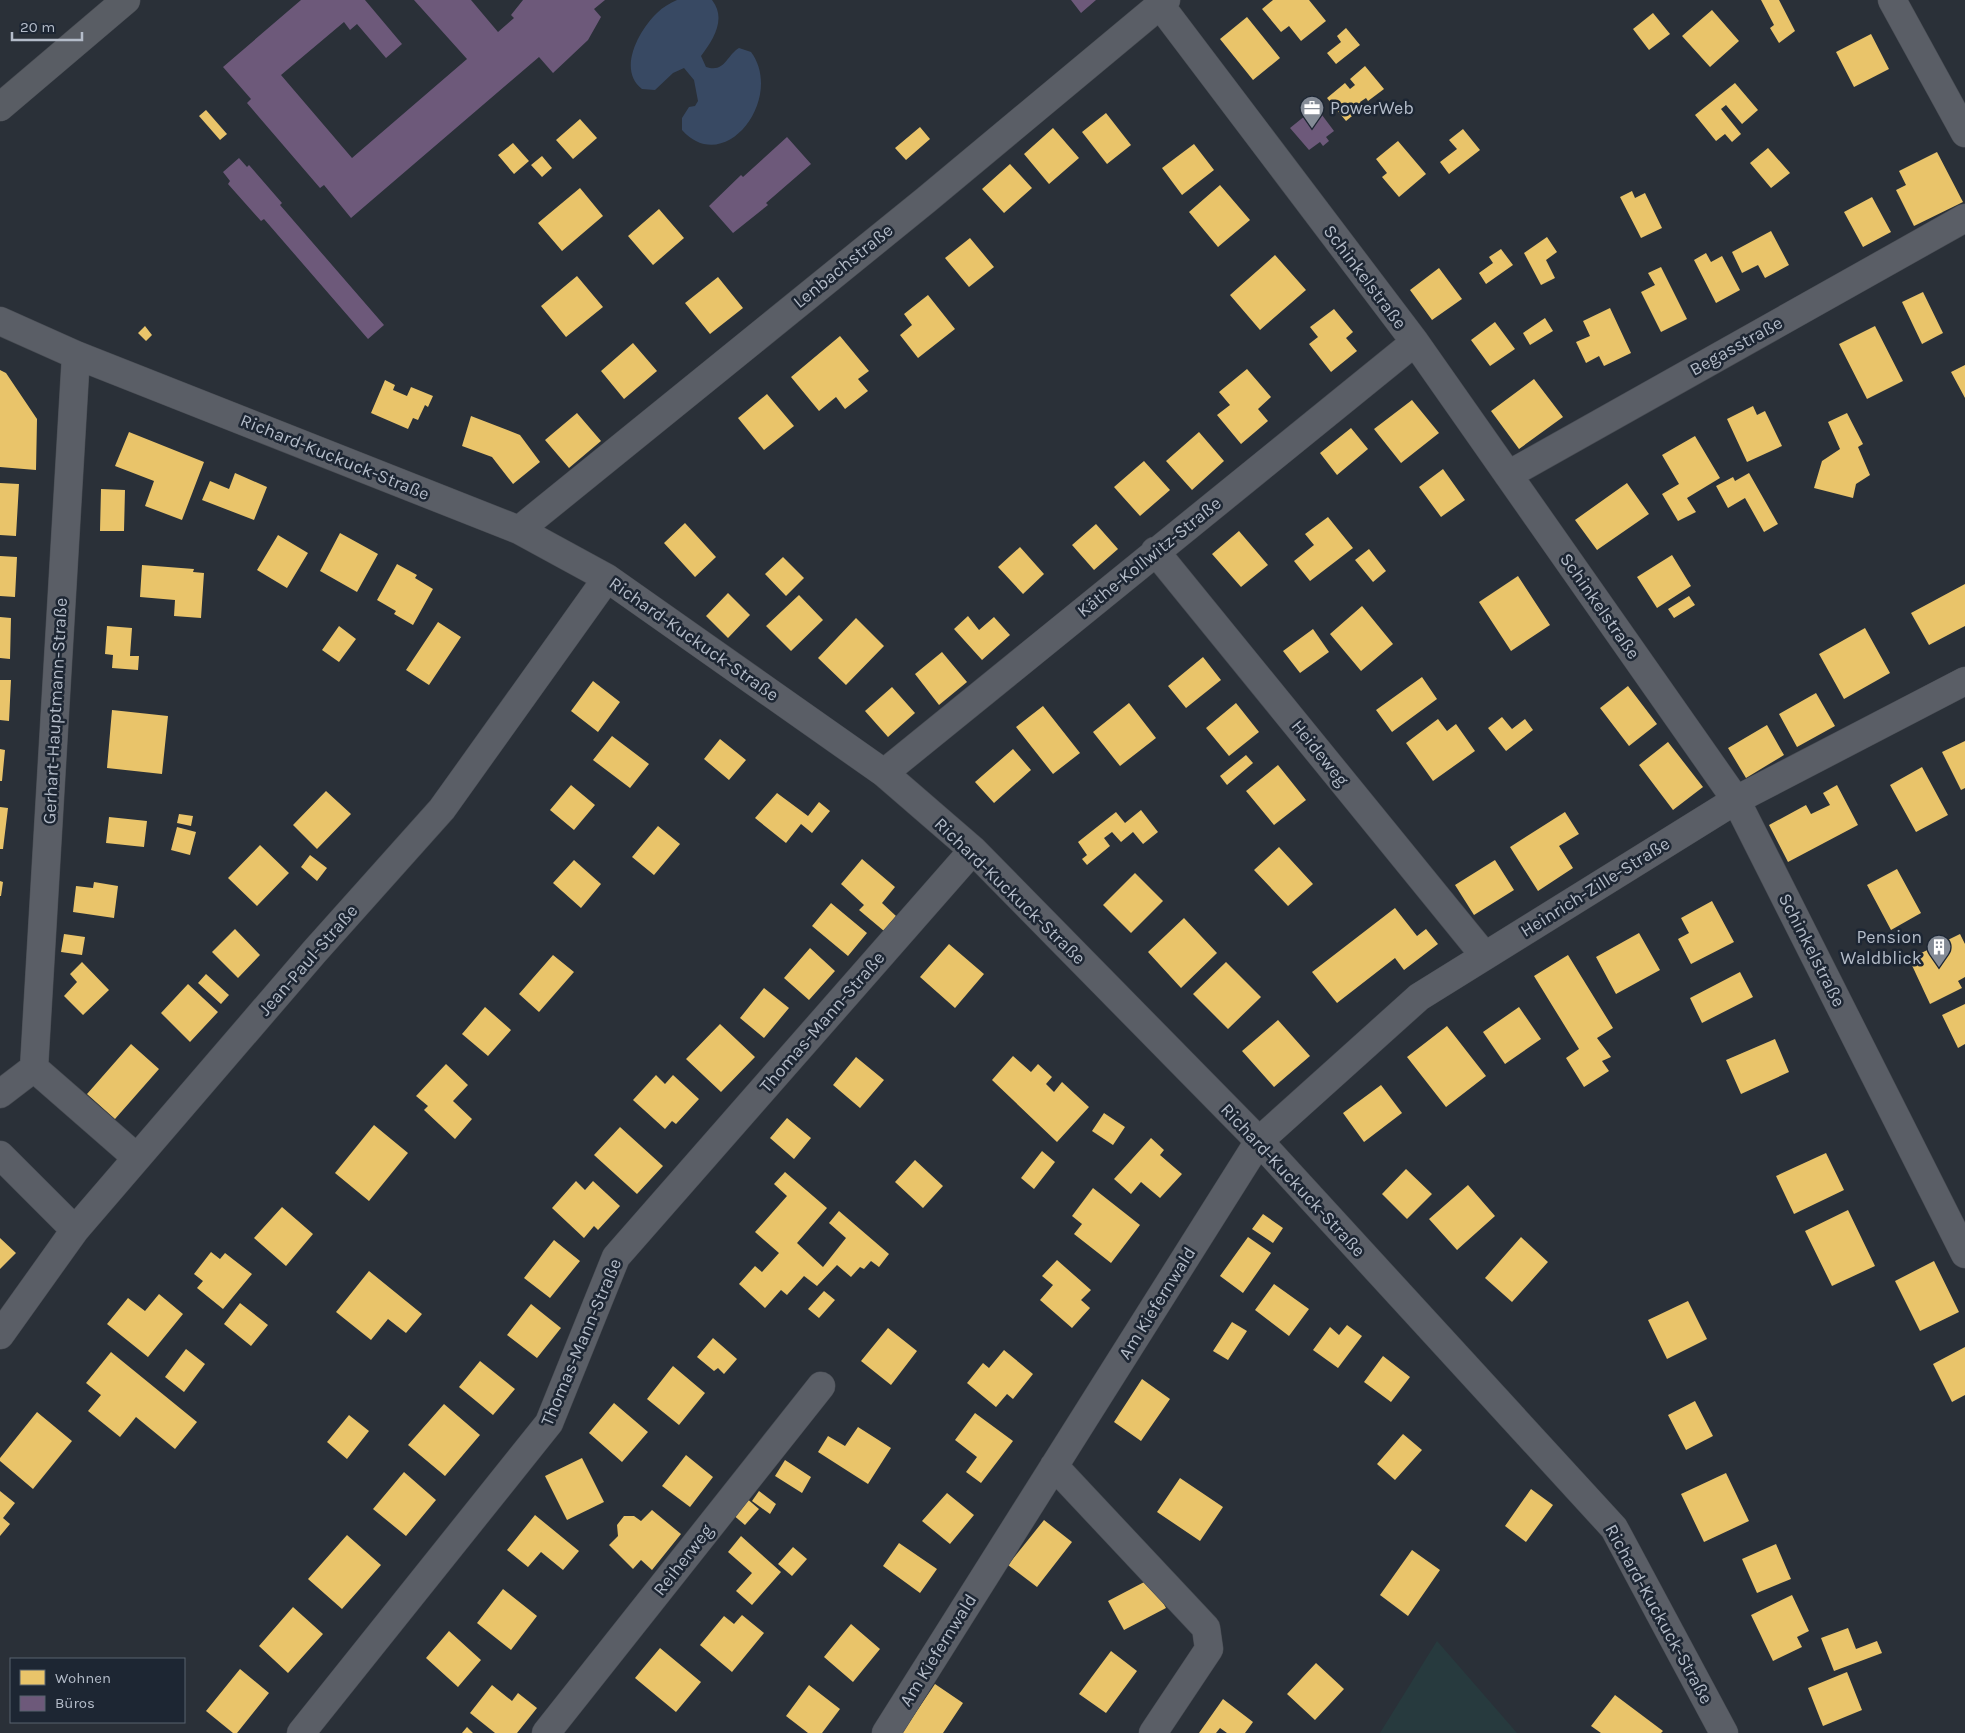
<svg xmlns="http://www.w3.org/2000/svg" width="1965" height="1733" font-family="Karla,sans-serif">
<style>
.green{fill:#273a3e}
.water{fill:#384963}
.homes{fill:#e9c46a}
.offices{fill:#6d597a}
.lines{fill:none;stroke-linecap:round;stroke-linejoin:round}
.minor-casing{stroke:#484c53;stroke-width:29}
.secondary-casing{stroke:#484c53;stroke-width:29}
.minor{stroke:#5a5e66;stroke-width:28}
.secondary{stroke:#595d64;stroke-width:28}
.labels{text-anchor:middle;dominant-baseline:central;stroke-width:5;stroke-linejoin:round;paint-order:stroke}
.poi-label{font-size:18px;fill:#b4bcc9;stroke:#1d2633;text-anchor:start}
.street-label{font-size:18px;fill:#b4bcc9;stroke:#1d2633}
</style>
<rect width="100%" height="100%" fill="#2a3038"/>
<path class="green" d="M1437,1641L1517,1733H1380Z"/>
<path class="water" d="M677,0H712C727,19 713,40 701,56L706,67C725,73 726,56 739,48L751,52C785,98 725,178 682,130V118L689,107L695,106L698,101L694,80L684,68L673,73L655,90L642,89C617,70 639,30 657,13C663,7 670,3 677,0Z"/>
<path class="homes" d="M1273,0H1309L1326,21L1301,41L1289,26L1281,32L1262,9Z
M1761,0H1779L1795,31L1779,43L1770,28L1774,25Z
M1712,10L1739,41L1710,67L1682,36Z
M1653,13L1670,34L1649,50L1633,29Z
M1247,17L1280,58L1253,80L1220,39Z
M1346,28L1360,45L1336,64L1327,53L1341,42L1337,36Z
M1871,34L1889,69L1854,87L1836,52Z
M1365,66L1384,89L1368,101L1366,98L1360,102L1363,107L1346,121L1327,98L1345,83L1350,89L1355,85L1350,79Z
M1735,83L1758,110L1742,124L1726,105L1721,109L1741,134L1732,142L1725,134L1716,141L1695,115Z
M206,110L227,134L220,140L199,116Z
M1106,113L1131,145L1107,164L1082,132Z
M580,119L597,138L573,159L556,140Z
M920,127L930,139L906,160L895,148Z
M1053,128L1079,158L1049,184L1024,154Z
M1463,129L1480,150L1449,174L1440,162L1457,149L1449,140Z
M1398,141L1426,174L1399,197L1382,177L1387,173L1376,159Z
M513,143L529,161L514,174L498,155Z
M1194,144L1214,170L1182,195L1162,168Z
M1768,148L1790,173L1771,188L1750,163Z
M1937,152L1963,202L1914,226L1896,190L1906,185L1899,171Z
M542,156L552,168L542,177L531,165Z
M1010,164L1032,188L1004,213L982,189Z
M1220,185L1250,220L1218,247L1189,212Z
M580,188L603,216L562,251L538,223Z
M1632,191L1635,198L1645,193L1662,228L1641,238L1620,197Z
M1872,197L1891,232L1863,247L1844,212Z
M659,209L684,238L653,265L628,236Z
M1771,231L1789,265L1765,278L1758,265L1742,273L1732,252Z
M1547,237L1557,252L1546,260L1555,278L1541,285L1524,253Z
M970,238L994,267L969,287L945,258Z
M1501,249L1513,265L1486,284L1479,273L1493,263L1489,257Z
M1706,253L1711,262L1722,256L1740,290L1716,303L1694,260Z
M1275,255L1306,290L1260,330L1230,295Z
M1661,267L1687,319L1661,332L1641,292L1655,285L1648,273Z
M1439,268L1462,299L1432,320L1410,290Z
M577,276L603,307L566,337L541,306Z
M718,277L743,308L710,334L685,303Z
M1923,292L1943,333L1922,344L1902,302Z
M928,295L955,329L918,358L900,335L912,325L904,314Z
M1610,308L1631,353L1604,366L1599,356L1586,363L1576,342L1590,336L1583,321Z
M1334,309L1353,332L1346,338L1357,351L1331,372L1309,344L1318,337L1310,327Z
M1545,318L1553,331L1530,345L1523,333Z
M1495,322L1515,349L1490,366L1471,340Z
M145,326L152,335L146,341L138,333Z
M1875,326L1903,381L1867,399L1839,344Z
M840,336L869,371L858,379L868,391L845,409L836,397L819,411L791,377Z
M633,343L657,371L624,399L601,371Z
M1965,365V398L1951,372Z
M1247,369L1271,397L1258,409L1268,421L1241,444L1217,415L1230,405L1219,392Z
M0,370L6,373L37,419L36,470L0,467Z
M1534,379L1563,417L1519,449L1491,411Z
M385,380L395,385L393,390L407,396L411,387L433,396L428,407L425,405L418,420L413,418L408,429L371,413Z
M767,394L794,426L764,450L738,418Z
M1412,400L1439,433L1401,463L1374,429Z
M1753,406L1757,415L1765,411L1782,446L1747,462L1727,419Z
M577,413L601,441L569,468L545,440Z
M1847,413L1863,444L1858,447L1870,475L1856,484L1853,498L1814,488L1822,461L1840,449L1828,422Z
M471,416L520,435L540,462L513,484L492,457L462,446Z
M1351,428L1368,449L1337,475L1320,453Z
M129,432L204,462L182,520L145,506L154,481L115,466Z
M1199,432L1224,461L1192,490L1166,461Z
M1695,436L1720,478L1687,498L1696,512L1678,521L1662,494L1679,484L1662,455Z
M1144,461L1170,490L1140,516L1114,487Z
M1443,469L1465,500L1441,517L1419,487Z
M235,473L267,487L254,520L202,500L210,481L229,489Z
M1749,473L1778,524L1764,532L1745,498L1728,508L1716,486L1733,477L1735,481Z
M0,483L19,484L16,536L0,535Z
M1627,483L1649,514L1597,550L1575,520Z
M101,489L125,490L124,531H100Z
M1328,517L1353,548L1310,581L1294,561L1314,545L1305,534Z
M685,523L716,557L695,577L664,543Z
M1096,524L1118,549L1094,570L1072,545Z
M1239,531L1268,565L1241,587L1212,554Z
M340,533L378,554L357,592L320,571Z
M278,535L308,553L287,588L257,570Z
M1020,547L1044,574L1023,594L998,567Z
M1369,549L1386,571L1373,582L1355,560Z
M1672,555L1691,586L1657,608L1637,577Z
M0,556L17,557L15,597L0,596Z
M783,557L804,578L786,596L765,574Z
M397,564L417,575L415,578L433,589L413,625L394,614L396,611L377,600Z
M142,565L194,569L193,572L204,573L201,618L174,616L175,600L140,597Z
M1518,576L1550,625L1511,651L1479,602Z
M1965,584V626L1929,645L1911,613Z
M728,593L750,615L728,638L706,616Z
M799,595L823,620L791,651L766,626Z
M1689,596L1695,605L1674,618L1668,609Z
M1362,606L1393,644L1361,671L1330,634Z
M968,616L979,630L994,617L1010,635L982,660L954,629Z
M0,617L11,618L10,659L0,658Z
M856,618L884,646L846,685L818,658Z
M438,622L461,637L429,685L406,670Z
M107,626L132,628L130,656H139L138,670L112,668L113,655L105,654Z
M339,626L356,639L339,662L322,650Z
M1865,628L1890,673L1844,699L1819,654Z
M1313,629L1329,652L1300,673L1283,651Z
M942,652L967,682L939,705L915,674Z
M1203,657L1221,680L1186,708L1168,686Z
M1422,677L1437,699L1392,732L1376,710Z
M0,680H11L9,721L0,720Z
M593,681L620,702L598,732L571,711Z
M1628,686L1657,724L1629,746L1600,708Z
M892,687L915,713L888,737L865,711Z
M1816,693L1835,726L1797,747L1779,714Z
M1129,703L1156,738L1120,766L1093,732Z
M1236,703L1259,732L1229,756L1206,728Z
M1043,706L1080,753L1053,774L1016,727Z
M112,710L168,716L162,774L107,768Z
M1502,717L1512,729L1525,719L1533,730L1506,751L1488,728Z
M1438,719L1447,731L1456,724L1475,751L1433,781L1406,743Z
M1767,725L1784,755L1746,778L1728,748Z
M612,736L649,764L630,788L593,760Z
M720,739L746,760L729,780L704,759Z
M1965,741V788L1961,790L1942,752Z
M1668,742L1703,787L1673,810L1639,765Z
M0,749L5,750L2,781H0Z
M1013,749L1031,770L994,803L975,782Z
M1246,755L1253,763L1227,785L1220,776Z
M1278,765L1306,800L1274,825L1246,791Z
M1922,767L1948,815L1916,832L1890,785Z
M571,785L595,805L574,830L550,810Z
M1837,785L1858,825L1788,862L1769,825L1806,805L1811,814L1830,805L1823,793Z
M326,791L351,814L317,849L293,825Z
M777,793L808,816L819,802L830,811L812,833L801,824L786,843L755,818Z
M0,807L8,808L3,849H0Z
M1141,810L1158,832L1143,844L1133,832L1121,842L1112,832L1104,838L1110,846L1087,865L1082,859L1087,855L1078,842L1116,812L1125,823Z
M1565,812L1579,834L1559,846L1573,868L1538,891L1510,847Z
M179,814L193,816L191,826L177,823Z
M109,817L147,821L144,847L106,843Z
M658,826L680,844L654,875L632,857Z
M177,827L196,832L190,855L171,850Z
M260,845L289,873L257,906L228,878Z
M1279,847L1313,884L1288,906L1254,870Z
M310,855L327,868L317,881L301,867Z
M862,859L895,887L882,903L896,916L884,931L859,910L864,905L841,884Z
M574,860L601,884L581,908L553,883Z
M1495,860L1514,890L1474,915L1455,885Z
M1897,869L1921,913L1891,930L1867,885Z
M1135,873L1163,901L1131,933L1103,905Z
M0,881L3,882L1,896H0Z
M94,882L118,886L114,918L73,912L76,886L93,888Z
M1712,901L1734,942L1691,964L1678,939L1689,933L1681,918Z
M831,903L867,933L848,956L812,926Z
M1395,908L1417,936L1426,929L1438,944L1404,970L1395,958L1337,1003L1312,972Z
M1184,918L1217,953L1181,988L1148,952Z
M235,929L260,955L238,978L212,952Z
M1639,933L1660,970L1616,994L1596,957Z
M64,934L85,937L82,955L61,952Z
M1960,934L1965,944V977L1958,981L1962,988L1930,1004L1909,959Z
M949,944L984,974L955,1008L920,977Z
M810,948L835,971L809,1000L784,978Z
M553,955L574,972L539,1012L519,994Z
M1568,955L1613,1028L1597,1038L1611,1057L1602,1061L1609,1071L1584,1087L1566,1058L1579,1049L1534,976Z
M82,962L109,990L83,1015L64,996L77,982L70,974Z
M1226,962L1261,997L1228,1029L1193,994Z
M1740,972L1753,997L1702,1023L1690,998Z
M206,974L229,995L221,1004L198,983Z
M188,984L218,1012L190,1042L161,1013Z
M764,988L789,1008L764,1038L740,1018Z
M1965,1004V1044L1958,1048L1942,1015Z
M485,1007L511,1030L488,1056L462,1034Z
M1519,1007L1541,1039L1505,1064L1483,1032Z
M1278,1020L1310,1056L1274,1087L1242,1051Z
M720,1024L755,1057L721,1092L686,1059Z
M1447,1026L1486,1076L1446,1107L1407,1057Z
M1775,1039L1789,1072L1741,1094L1726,1060Z
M131,1044L159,1069L115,1119L87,1094Z
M1013,1056L1031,1072L1038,1064L1052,1077L1046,1084L1054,1092L1062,1082L1089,1107L1057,1142L992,1080Z
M856,1057L884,1080L860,1108L833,1085Z
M446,1064L468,1085L453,1101L472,1119L455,1139L424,1110L428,1106L416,1096Z
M656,1075L665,1084L673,1075L699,1099L676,1124L672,1121L665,1129L633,1100Z
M1381,1085L1402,1113L1364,1142L1343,1113Z
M1104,1113L1125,1127L1113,1145L1092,1131Z
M787,1118L811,1138L794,1159L770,1138Z
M374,1125L408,1153L369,1201L335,1173Z
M620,1127L663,1166L637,1194L594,1155Z
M1151,1138L1164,1150L1160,1155L1182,1174L1160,1198L1141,1182L1131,1194L1114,1179Z
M1042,1151L1055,1162L1034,1189L1021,1178Z
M1826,1153L1844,1190L1794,1214L1776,1176Z
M915,1160L943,1186L923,1208L895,1182Z
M1406,1169L1432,1194L1407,1219L1382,1194Z
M785,1172L827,1208L797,1243L823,1267L846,1238L829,1223L839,1211L889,1254L879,1267L871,1261L864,1269L860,1267L851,1277L837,1265L817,1286L804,1276L787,1295L781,1290L765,1308L739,1284L755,1266L762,1272L779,1253L755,1232L787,1196L774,1184Z
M576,1181L585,1190L593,1181L620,1206L598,1230L594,1226L584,1238L552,1208Z
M1468,1185L1495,1216L1457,1250L1429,1219Z
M1093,1188L1140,1225L1111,1263L1074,1234L1082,1224L1072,1216Z
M282,1207L313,1234L286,1266L254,1238Z
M1848,1210L1875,1266L1832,1286L1805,1231Z
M1263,1214L1283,1228L1273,1243L1252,1229Z
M1248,1237L1271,1253L1243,1293L1220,1276Z
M1521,1237L1548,1262L1512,1302L1485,1278Z
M0,1238L16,1253L0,1269Z
M554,1240L580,1261L550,1298L524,1278Z
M211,1252L220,1259L225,1253L252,1274L223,1309L197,1288L203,1281L194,1274Z
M1057,1260L1091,1290L1081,1300L1090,1308L1072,1328L1040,1300L1053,1285L1042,1276Z
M1934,1261L1959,1312L1920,1331L1895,1281Z
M369,1271L422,1314L406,1333L388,1319L371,1340L336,1312Z
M1274,1284L1309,1309L1289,1336L1255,1310Z
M824,1291L835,1300L819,1318L808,1309Z
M159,1294L183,1314L148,1357L107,1324L128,1298L145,1311Z
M1688,1301L1707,1339L1667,1359L1648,1320Z
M240,1303L268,1325L251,1346L224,1324Z
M531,1304L561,1328L537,1358L507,1335Z
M1232,1322L1247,1331L1228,1360L1213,1351Z
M1347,1325L1362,1336L1338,1368L1313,1350L1330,1327L1339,1335Z
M888,1328L917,1351L891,1385L861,1361Z
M713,1338L737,1359L724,1374L718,1368L714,1371L697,1357Z
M1965,1347V1395L1952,1402L1933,1364Z
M186,1349L205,1364L184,1392L165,1377Z
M1004,1350L1033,1374L1013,1399L1007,1394L996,1407L967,1383L983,1363L989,1368Z
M111,1352L197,1422L175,1449L136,1417L120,1437L88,1411L101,1395L86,1383Z
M1383,1356L1410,1377L1391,1402L1364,1382Z
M480,1361L515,1389L493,1415L459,1387Z
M673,1366L705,1393L679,1425L647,1399Z
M1142,1379L1170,1399L1141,1441L1114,1422Z
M1695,1401L1713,1436L1686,1450L1668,1415Z
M614,1403L648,1432L622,1462L589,1433Z
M444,1404L480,1435L445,1476L408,1445Z
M37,1412L72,1441L33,1489L0,1461V1458Z
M975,1413L1013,1441L981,1483L966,1472L977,1457L955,1440Z
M349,1415L369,1431L347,1459L327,1442Z
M858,1427L891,1448L868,1484L818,1452L828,1436L845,1446Z
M1403,1434L1422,1450L1395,1480L1377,1464Z
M686,1455L713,1477L690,1507L662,1486Z
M582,1458L604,1502L567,1520L545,1476Z
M785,1460L811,1477L802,1493L775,1476Z
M404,1472L436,1500L406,1536L373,1509Z
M1726,1473L1749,1521L1704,1542L1681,1494Z
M1180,1478L1223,1507L1200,1541L1157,1512Z
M1531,1489L1553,1505L1526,1542L1505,1526Z
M0,1491L15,1503L3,1518L10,1524L0,1536Z
M759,1491L776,1504L770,1514L752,1501Z
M947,1493L974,1515L950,1544L922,1521Z
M745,1497L759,1509L745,1525L732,1514Z
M652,1510L681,1534L652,1570L641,1560L633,1569L609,1545L618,1536L617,1525L624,1516H634L641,1521Z
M535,1515L579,1551L563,1570L541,1552L528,1567L507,1550Z
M1044,1520L1072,1542L1037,1587L1008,1565Z
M347,1535L381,1565L342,1609L308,1579Z
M741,1536L781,1572L752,1605L736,1591L752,1573L728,1552Z
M899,1543L937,1569L920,1593L883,1566Z
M1776,1544L1791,1579L1757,1593L1742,1559Z
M793,1547L807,1559L792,1576L778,1564Z
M1412,1550L1440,1570L1408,1616L1380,1595Z
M1150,1579L1166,1608L1124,1630L1108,1601Z
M503,1589L537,1616L511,1650L477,1623Z
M1792,1595L1809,1631L1797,1637L1802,1647L1773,1661L1751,1615Z
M293,1607L323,1634L288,1673L259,1646Z
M742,1615L764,1633L732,1672L700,1645L724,1616L734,1624Z
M851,1624L880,1649L853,1682L824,1657Z
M1848,1628L1856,1649L1877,1641L1882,1653L1834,1671L1821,1638Z
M449,1631L481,1660L458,1687L426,1658Z
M660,1648L701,1682L676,1712L635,1678Z
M1111,1651L1137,1671L1106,1713L1079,1694Z
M1316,1663L1344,1689L1315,1720L1287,1694Z
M240,1669L269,1693L237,1733H233L206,1711Z
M1847,1672L1862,1710L1823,1726L1808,1688Z
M935,1684L963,1703L943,1733H902Z
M492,1685L512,1701L518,1693L537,1708L517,1733H495L470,1713Z
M809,1685L840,1709L822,1733H808L786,1716Z
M1615,1695L1663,1731L1661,1733H1601L1591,1726Z
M1223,1699L1253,1722L1245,1733H1227L1220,1728L1216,1733H1199Z
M467,1727L473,1733H462Z"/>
<path class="offices" d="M301,0H365L402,44L386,58L357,24L350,30L344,22L281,75L352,158L467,59L414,0H471L498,32L514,18L511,15L523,0H605L594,9L601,17L588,40L553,73L539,57L351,218L324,185L320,188L247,103L251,99L223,67Z
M1071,0H1096L1081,13Z
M1316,107L1334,131L1326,137L1329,141L1323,146L1320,142L1309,150L1290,128Z
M787,137L811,164L766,203L768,205L733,233L709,206L741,175L743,177Z
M239,158L247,167L249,165L282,203L280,205L384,325L368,339L264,219L261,221L228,184L230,181L223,172Z"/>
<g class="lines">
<defs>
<path id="minor" d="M1892,0L1965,133
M1160,5L1415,342L1736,800L1965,1254
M0,321L76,355L519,530L607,578L884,773L973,850L1259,1141L1614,1528L1724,1733
M76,355L34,1068L137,1158
M1508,475L1965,218
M519,530L926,200L1166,0
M1155,551L1484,955
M884,773L1415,342
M0,1094L34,1068
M0,1155L75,1230
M0,1335L75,1230L315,951L442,809L607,578
M1054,1466L1206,1628L1209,1649L1153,1733
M301,1733L549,1423L616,1257L973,850
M546,1733L821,1386
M886,1733L1259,1141L1419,997L1736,800L1965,681"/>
<path id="secondary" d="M0,107L126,0"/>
</defs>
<use href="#minor" class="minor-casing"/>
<use href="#secondary" class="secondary-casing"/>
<use href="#minor" class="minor"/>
<use href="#secondary" class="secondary"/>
</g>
<defs>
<symbol id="office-pin" viewBox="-11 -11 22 30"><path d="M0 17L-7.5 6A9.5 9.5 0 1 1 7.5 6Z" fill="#848b96" stroke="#1d2633"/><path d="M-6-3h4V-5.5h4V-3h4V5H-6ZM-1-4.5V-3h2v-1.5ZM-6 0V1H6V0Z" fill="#fff"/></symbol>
<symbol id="building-pin" viewBox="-11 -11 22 30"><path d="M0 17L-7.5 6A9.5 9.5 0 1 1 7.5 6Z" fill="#848b96" stroke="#1d2633"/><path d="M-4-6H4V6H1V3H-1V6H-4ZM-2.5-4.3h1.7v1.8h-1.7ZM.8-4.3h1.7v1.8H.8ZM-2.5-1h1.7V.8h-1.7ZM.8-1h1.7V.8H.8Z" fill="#fff"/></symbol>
</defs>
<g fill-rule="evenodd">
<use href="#office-pin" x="1298" y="94" width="28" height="38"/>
<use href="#building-pin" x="1925" y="933" width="28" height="38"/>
</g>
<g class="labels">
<g class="poi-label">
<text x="1330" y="108">PowerWeb</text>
<text x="1922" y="937" text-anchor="end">Pension<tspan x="1922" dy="21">Waldblick</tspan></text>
</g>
<g class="street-label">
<text transform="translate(843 266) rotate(-39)">Lenbachstraße</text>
<text transform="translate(1365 277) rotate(53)">Schinkelstraße</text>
<text transform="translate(1736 346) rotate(-29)">Begasstraße</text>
<text transform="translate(335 457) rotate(22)">Richard-Kuckuck-Straße</text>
<text transform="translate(1149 557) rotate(-39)">Käthe-Kollwitz-Straße</text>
<text transform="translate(1600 606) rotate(55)">Schinkelstraße</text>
<text transform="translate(694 639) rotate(35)">Richard-Kuckuck-Straße</text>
<text transform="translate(55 711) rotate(-87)">Gerhart-Hauptmann-Straße</text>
<text transform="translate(1320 753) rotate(51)">Heideweg</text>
<text transform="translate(1595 887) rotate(-32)">Heinrich-Zille-Straße</text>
<text transform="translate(1010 891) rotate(44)">Richard-Kuckuck-Straße</text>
<text transform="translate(1812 950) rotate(63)">Schinkelstraße</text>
<text transform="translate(308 960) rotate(-49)">Jean-Paul-Straße</text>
<text transform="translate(822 1022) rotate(-49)">Thomas-Mann-Straße</text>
<text transform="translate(1293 1180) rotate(47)">Richard-Kuckuck-Straße</text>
<text transform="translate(1157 1303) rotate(-58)">Am Kiefernwald</text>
<text transform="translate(581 1342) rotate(-67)">Thomas-Mann-Straße</text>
<text transform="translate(683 1560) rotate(-52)">Reiherweg</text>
<text transform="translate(1659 1614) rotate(61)">Richard-Kuckuck-Straße</text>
<text transform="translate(938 1650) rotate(-58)">Am Kiefernwald</text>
</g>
</g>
<rect x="10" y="1658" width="175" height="65" fill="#1d2633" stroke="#59626f"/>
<rect x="20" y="1670" width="25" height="15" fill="#e9c46a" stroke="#59626f"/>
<text x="55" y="1683" font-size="15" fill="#b4bcc9">Wohnen</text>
<rect x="20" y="1696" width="25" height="15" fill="#6d597a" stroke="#59626f"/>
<text x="55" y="1708" font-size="15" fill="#b4bcc9">Büros</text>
<path d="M12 32v8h70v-8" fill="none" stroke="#b4bcc9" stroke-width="2.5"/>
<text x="20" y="32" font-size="15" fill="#b4bcc9" stroke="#1d2633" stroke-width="4" paint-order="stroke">20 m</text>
</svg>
